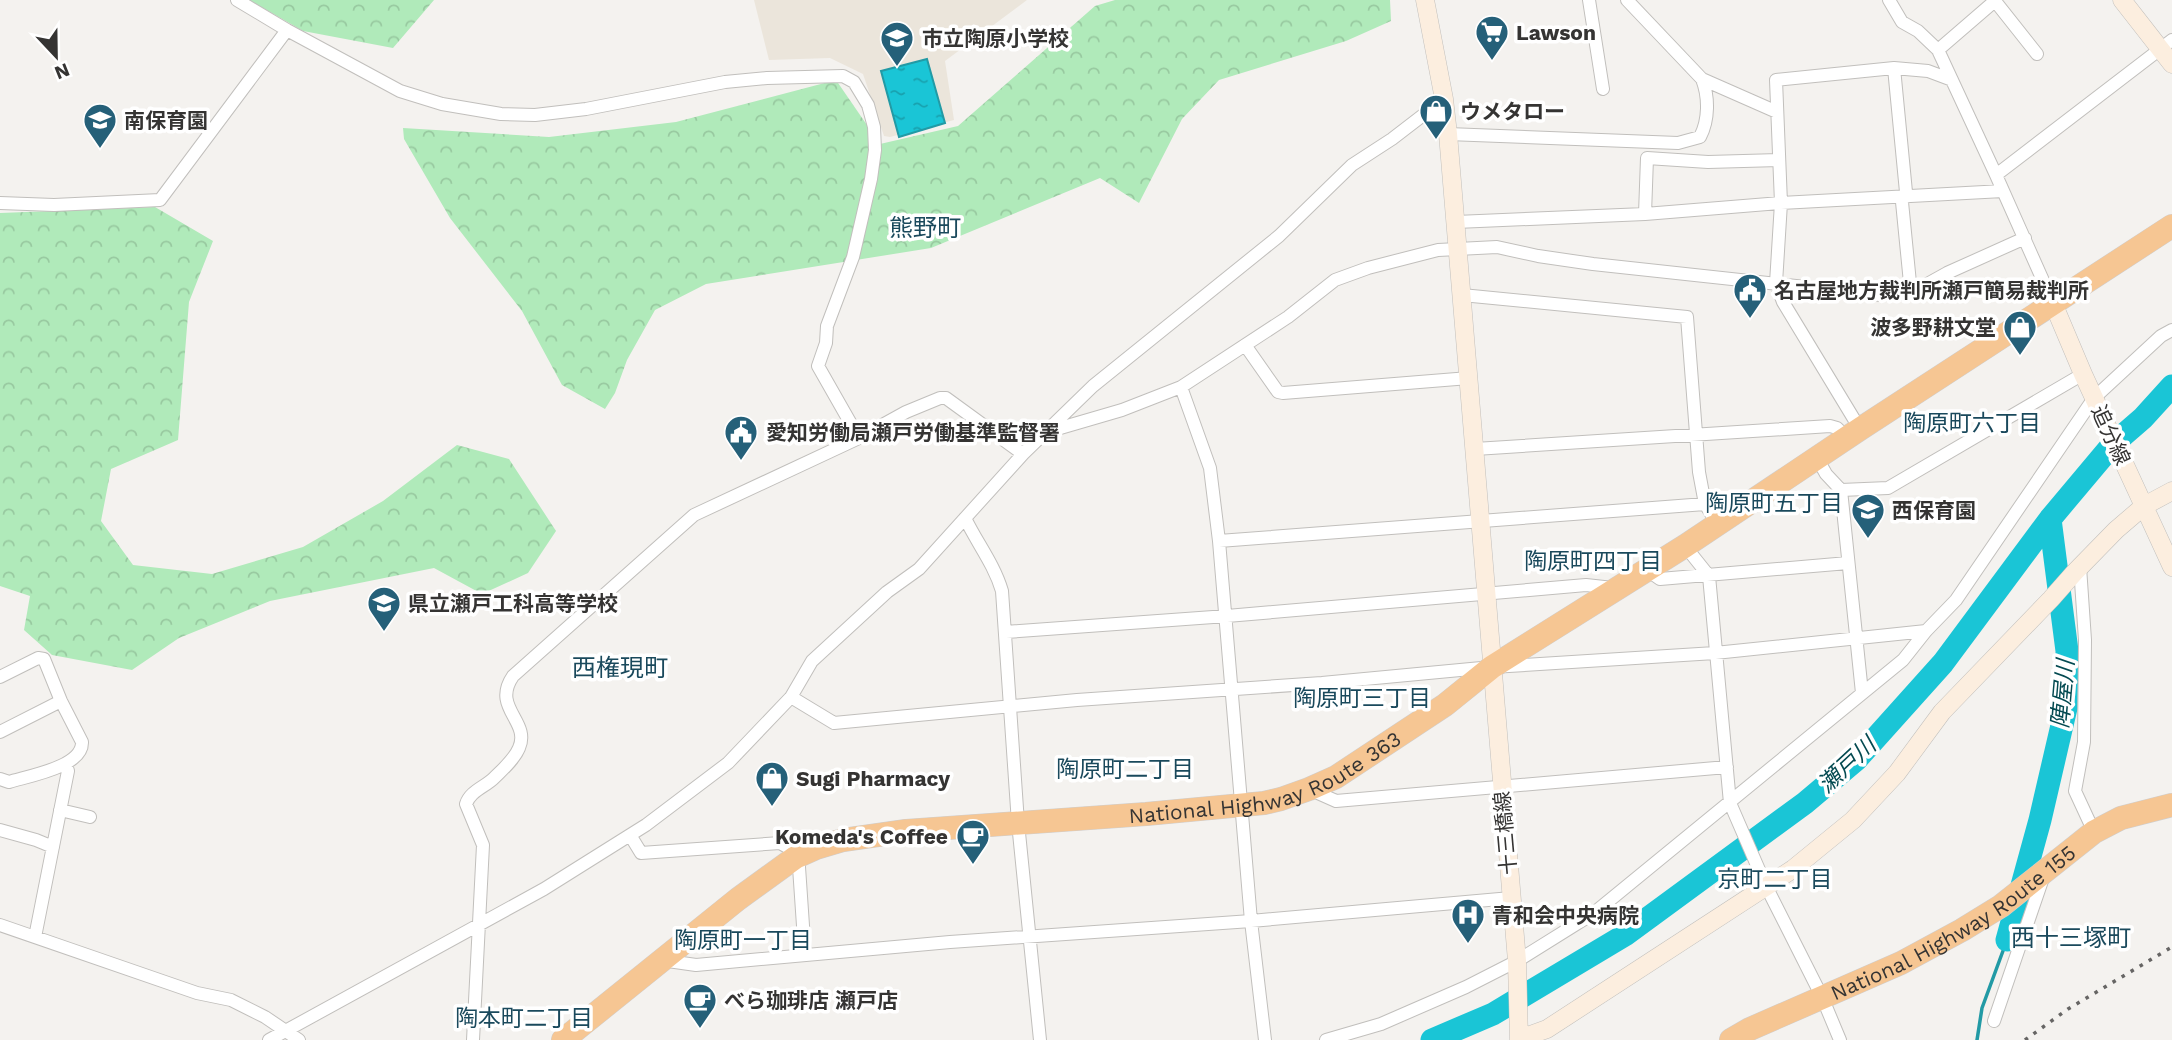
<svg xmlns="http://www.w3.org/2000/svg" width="2172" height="1040" font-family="'Work Sans','Noto Sans JP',sans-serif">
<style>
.built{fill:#ebe5db}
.forest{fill:url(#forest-crowns)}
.water{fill:url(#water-ripples);stroke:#229aa5;stroke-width:2}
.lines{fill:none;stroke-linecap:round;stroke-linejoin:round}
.stream{stroke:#229aa5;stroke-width:3.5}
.river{stroke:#1ac5d6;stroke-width:23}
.street-casing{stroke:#c1bfbc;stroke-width:14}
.secondary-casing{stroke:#c1bfbc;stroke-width:19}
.highway-casing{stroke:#cfcece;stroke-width:24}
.street{stroke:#fff;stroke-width:12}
.secondary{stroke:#fceedf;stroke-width:18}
.highway{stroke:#f6c693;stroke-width:23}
.rail{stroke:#666564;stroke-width:3.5;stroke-dasharray:3.5 7;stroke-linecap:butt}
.labels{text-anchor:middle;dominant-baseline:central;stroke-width:7;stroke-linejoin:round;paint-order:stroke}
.poi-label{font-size:21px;font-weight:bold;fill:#353433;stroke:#fff;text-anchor:start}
.street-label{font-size:21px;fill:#353433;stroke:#fff}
.neighbourhood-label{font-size:23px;fill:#1a495c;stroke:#fff}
.water-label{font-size:23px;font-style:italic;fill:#044a51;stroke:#fff}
.quarter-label{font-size:24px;fill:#1a495c;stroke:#fff}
</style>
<defs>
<pattern id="forest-crowns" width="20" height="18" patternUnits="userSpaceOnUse" patternTransform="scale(1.75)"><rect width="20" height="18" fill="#b0eaba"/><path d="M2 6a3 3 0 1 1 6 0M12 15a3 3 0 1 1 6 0" fill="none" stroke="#98c9a0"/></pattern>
<pattern id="water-ripples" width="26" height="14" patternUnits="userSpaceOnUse" patternTransform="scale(1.75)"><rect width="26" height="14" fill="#1ac5d6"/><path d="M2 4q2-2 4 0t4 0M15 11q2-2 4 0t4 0" fill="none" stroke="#18a1ae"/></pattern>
</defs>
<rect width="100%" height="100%" fill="#f4f2ef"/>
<path class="built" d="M754,0H1027L945,61L954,120L890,137L884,136L863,74L830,58L769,60Z"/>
<path class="forest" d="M249,0H434L393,48L303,31Z
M1115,0H1390L1391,21L1346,41L1219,80L1182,119L1139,203L1100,178L931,248L706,284L655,310L627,360L615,393L605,409L562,385L522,311L450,218L404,139L403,128L549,137L676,122L836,80L880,144L958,126L1095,6Z
M155,207L213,241L189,302L178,440L111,469L101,521L133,565L212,574L303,547L383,501L457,445L509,459L556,531L528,573L482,594L434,568L270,601L179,638L132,670L52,655L24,630L30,596L0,586V213Z"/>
<path class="water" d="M927,59L945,123L899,137L881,71Z"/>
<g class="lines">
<path class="stream" d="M1977,1040L1982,1008L2007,940"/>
<path class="river" d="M2007,940L2040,820L2066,708L2067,651L2050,519
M1432,1040L1493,1014L1625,935L1805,803L1856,760L1943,663L2050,519L2113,444L2143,418L2172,386"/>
<defs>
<path id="street" d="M237,0L287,30L400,91L442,104L501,114L535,115L586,109L725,82L767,78L843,76L854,82L868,105L874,127L875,150L871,179L853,257L827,326L826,343L818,366L859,438
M1589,0L1603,89
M1627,0L1702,79L1777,112
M1889,0L1902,22L1918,31L1938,50L1996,175L2053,303
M1995,1L2037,54
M1938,50L1996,0
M1448,134L1678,143L1700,137C1709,120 1709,97 1702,79
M1996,175L2172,40
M0,203L54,205L160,200L287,30
M1645,214L1647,158L1708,162L1779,160
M1456,222L1645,214L1781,203L2003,191
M1911,293L1947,273L2025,238
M1462,295L1687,317L1699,472L1705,504L1717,523
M1245,345L1278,392L1283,393L1469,378
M1181,387L1210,468L1219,541L1251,921L1265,1040
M1860,429L1783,302L1776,283L1781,203L1776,80L1894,68L1928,71L1952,80
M1050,431L1122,410L1181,387L1288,317L1335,280L1368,268L1438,250L1497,247L1538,256L1593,264L1880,295L1911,293L1902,202L1906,192L1894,68
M1475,449L1830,426L1837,428L1847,438
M1817,458L1826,474L1841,490L1862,693
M1841,490L1888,488L2083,374
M965,518C977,543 994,564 1002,591L1018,823L1040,1040
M1219,541L1705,504
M1685,546L1709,576L1730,803L1766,886L1822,997L1840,1040
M2080,567L2085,640L2084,742L2075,791L2094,832
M1647,570L1660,579L1848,563
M1006,632L1227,616L1586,585L1613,588
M0,677L38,658L44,659L61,701L82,742C83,767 28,776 9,782L0,779
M791,697L834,723L1077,700L1322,683L1492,667L1715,653L1926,631
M0,732L61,701
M1309,789L1336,801L1727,767
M60,810L90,817
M0,830L36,840L53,847
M630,835L641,853L780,843L791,849L799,867L805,955
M0,925L197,993L231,1000L265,1017L299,1040
M35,937L68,771L66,765
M661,960L696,965L950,942L1251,921L1511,898
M1994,1021L2044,875
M269,1040L544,889L646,825L728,763L791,697L812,661L887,592L919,569L1023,454L1093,386L1279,236L1352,165L1392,139L1444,99
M473,1040L483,845L466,804C470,791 485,787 494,778C502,770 514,760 519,748C531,721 491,708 513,676L694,515L859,438L906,412L940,398H946L1023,454
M1326,1040L1381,1024L1466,987L1517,961L1594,913L1903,660L1926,631L1956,600L2094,398L2161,336L2172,330"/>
<path id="secondary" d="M1425,0L1444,99L1448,134L1517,961L1519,1040
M2122,0L2172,64
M2053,303L2083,374L2172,567
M1519,1039L1547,1029L1793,869L1853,820L1897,773L1942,712L2051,599L2074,573L2116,530L2144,506L2172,491"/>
<g id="highway">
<path id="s1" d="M563,1040L738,899L796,857L816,848L843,840L906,831L1146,814L1264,803L1281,799L1309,789L1336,777L1445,705L1492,667L1685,546L1860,429L2172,226"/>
<path id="s2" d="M1731,1040L1750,1029L1901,963L1962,930L2001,906L2094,832L2121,818L2172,805"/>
</g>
</defs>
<use href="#street" class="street-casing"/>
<use href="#secondary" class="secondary-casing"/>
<use href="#highway" class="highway-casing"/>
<use href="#street" class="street"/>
<use href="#secondary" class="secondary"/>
<use href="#highway" class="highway"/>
<path class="rail" d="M2025,1040L2068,1009L2172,947"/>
</g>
<defs>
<symbol id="supermarket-pin" viewBox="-11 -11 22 30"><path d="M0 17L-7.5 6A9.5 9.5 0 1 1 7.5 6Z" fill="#256079" stroke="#fff"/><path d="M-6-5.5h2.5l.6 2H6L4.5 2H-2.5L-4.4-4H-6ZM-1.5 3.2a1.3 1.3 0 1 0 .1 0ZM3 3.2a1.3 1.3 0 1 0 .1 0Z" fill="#fff"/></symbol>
<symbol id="school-pin" viewBox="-11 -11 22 30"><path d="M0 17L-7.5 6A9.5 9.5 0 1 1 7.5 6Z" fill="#256079" stroke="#fff"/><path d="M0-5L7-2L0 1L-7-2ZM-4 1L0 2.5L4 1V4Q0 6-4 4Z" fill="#fff"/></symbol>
<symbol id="shop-pin" viewBox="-11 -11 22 30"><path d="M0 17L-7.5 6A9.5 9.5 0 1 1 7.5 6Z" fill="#256079" stroke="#fff"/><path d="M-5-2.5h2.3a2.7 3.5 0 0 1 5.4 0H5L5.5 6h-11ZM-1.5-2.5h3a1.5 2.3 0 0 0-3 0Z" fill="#fff"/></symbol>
<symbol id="civic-pin" viewBox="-11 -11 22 30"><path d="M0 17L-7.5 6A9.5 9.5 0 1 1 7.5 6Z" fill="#256079" stroke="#fff"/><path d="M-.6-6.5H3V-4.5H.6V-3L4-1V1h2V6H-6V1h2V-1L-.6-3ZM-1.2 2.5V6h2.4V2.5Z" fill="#fff"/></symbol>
<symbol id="cafe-pin" viewBox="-11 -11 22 30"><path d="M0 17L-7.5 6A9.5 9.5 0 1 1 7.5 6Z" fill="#256079" stroke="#fff"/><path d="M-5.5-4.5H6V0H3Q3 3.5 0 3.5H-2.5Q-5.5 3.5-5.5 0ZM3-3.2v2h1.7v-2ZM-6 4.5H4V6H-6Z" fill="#fff"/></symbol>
<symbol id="hospital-pin" viewBox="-11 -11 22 30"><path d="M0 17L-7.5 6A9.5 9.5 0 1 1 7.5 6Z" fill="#256079" stroke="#fff"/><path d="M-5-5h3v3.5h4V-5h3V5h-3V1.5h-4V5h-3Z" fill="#fff"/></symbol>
</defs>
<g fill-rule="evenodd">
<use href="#supermarket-pin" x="1473" y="13" width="38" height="52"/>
<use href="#school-pin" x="878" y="19" width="38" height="52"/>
<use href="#shop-pin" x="1417" y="92" width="38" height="52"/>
<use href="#school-pin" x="81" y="101" width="38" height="52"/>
<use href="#civic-pin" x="1731" y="271" width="38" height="52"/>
<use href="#shop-pin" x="2001" y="308" width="38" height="52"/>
<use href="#civic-pin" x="722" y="413" width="38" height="52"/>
<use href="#school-pin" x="1849" y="491" width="38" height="52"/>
<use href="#school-pin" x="365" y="584" width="38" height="52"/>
<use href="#shop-pin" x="753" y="759" width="38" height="52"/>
<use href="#cafe-pin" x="954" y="817" width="38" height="52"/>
<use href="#hospital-pin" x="1449" y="896" width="38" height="52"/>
<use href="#cafe-pin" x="681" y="981" width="38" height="52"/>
</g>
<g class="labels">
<g class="poi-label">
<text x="1516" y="32">Lawson</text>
<text x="922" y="38">市立陶原小学校</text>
<text x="1460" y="111">ウメタロー</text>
<text x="124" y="120">南保育園</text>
<text x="1774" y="290">名古屋地方裁判所瀬戸簡易裁判所</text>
<text x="1996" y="327" text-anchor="end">波多野耕文堂</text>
<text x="766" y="432">愛知労働局瀬戸労働基準監督署</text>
<text x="1892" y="510">西保育園</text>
<text x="408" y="603">県立瀬戸工科高等学校</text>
<text x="796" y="778">Sugi Pharmacy</text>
<text x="948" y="836" text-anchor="end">Komeda's Coffee</text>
<text x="1492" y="915">青和会中央病院</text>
<text x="724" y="1000">べら珈琲店 瀬戸店</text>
</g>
<g class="street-label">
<text transform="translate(2111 435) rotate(65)">追分線</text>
<text stroke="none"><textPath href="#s1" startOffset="777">National Highway Route 363</textPath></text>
<text transform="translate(1505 833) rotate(-95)">十三橋線</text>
<text stroke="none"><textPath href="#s2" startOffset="252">National Highway Route 155</textPath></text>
</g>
<g class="neighbourhood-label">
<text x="1972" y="423">陶原町六丁目</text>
<text x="1774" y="503">陶原町五丁目</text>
<text x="1593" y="561">陶原町四丁目</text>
<text x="1362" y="698">陶原町三丁目</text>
<text x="1125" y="769">陶原町二丁目</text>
<text x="1775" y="879">京町二丁目</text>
<text x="743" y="940">陶原町一丁目</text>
<text x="524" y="1018">陶本町二丁目</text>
</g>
<g class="water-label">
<text transform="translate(2063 694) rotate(-85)">陣屋川</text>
<text transform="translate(1847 765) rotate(-43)">瀬戸川</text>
</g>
<g class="quarter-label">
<text x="925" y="228">熊野町</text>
<text x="620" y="668">西権現町</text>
<text x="2071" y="938">西十三塚町</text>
</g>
</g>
<g transform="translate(56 56) rotate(158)" stroke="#ffffff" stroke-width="5" paint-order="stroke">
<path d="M0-5L12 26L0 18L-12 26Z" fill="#353433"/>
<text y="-10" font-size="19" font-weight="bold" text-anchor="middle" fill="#353433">N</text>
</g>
</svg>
